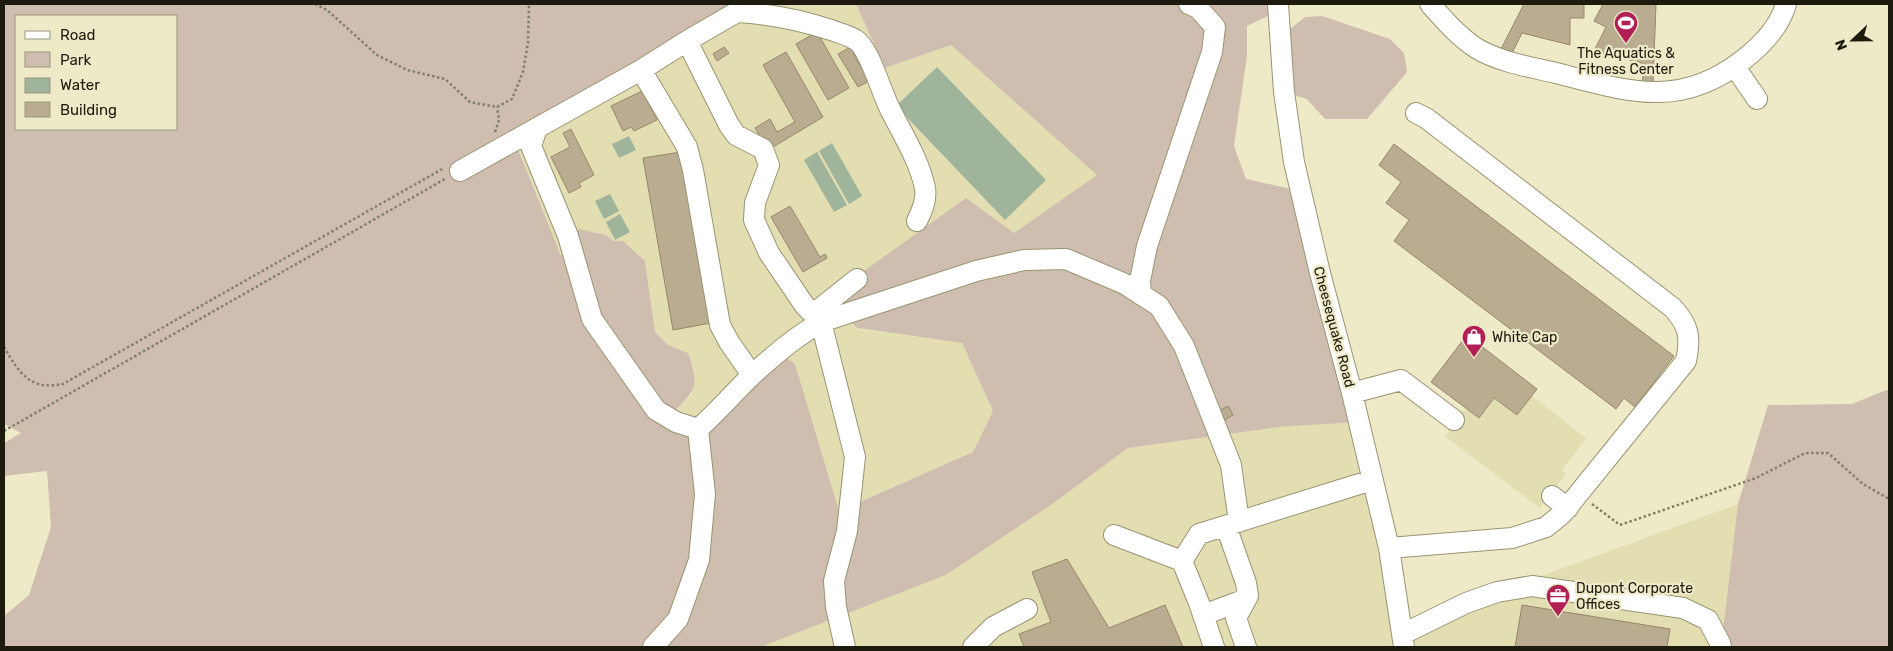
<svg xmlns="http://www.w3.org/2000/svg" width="1893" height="651" font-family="Rubik,sans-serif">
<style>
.built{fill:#e3deb2}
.green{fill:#cfbeb0;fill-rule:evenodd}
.water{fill:#a0b49c}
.building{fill:#baac91;stroke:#978769}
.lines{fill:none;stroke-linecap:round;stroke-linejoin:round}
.minor-casing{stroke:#989473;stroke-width:22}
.path{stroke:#827f68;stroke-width:2.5;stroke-dasharray:2.5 2.5;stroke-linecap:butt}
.minor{stroke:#fff;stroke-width:20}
.labels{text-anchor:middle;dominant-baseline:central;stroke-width:4.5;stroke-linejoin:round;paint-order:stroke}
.poi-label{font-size:14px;fill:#1c1b0e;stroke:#eeeac7;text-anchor:start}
.street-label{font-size:14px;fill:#1c1b0e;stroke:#eeeac7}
</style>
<rect width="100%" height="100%" fill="#eeeac7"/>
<path class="built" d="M736,4H856L885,68L951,45L1097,175L1014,233L857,329L962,343L993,411L973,452L838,511L795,364L698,429L669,418L692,394L688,353L668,345L655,332L645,261L623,241H614L606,235L561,257L511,132Z
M1532,396L1586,438L1562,470L1566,474L1540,508L1445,436L1464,410L1466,411L1467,409L1479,418L1494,398L1517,415Z
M1359,422L1403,634L1497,592L1738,504L1721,647H761L946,575L1051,505L1128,448L1279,427Z"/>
<path class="green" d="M4,4H736L511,132L561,256L579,229L606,235L614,241H623L645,261L655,332L668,345L688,353C701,390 694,391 669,417L698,429L750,362L771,346L795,364L839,511L973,452L993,411L962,343L857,328L829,296L966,198L1014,233L1097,175L951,45L885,68L856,4H1278V11L1247,26V56L1234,146L1246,179L1300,191L1359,422L1279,427L1128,448L1051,505L946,575L761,647H4V616L29,595L51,527L47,471L4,476V443L21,433L4,424ZM16,16H176V129H16Z
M1322,16L1390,39L1404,53L1407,72L1367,119H1325L1307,99L1284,92L1280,37L1305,17Z
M1889,389V647H1721L1738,504L1768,405L1852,404Z"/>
<path class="water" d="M937,67L1046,180L1005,220L896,106Z
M629,136L636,150L619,158L612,144Z
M832,143L862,196L849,204L819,151Z
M817,152L847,205L834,212L804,160Z
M610,194L619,211L604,219L595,201Z
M620,214L630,232L615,240L606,222Z"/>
<path class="building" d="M1524,4H1584V18H1570V45L1522,33L1511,55L1501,49Z
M1603,4H1656L1653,84H1643L1642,63L1594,51L1606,27L1594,21Z
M817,32L849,88L828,100L796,44Z
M854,45L857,50L853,53L869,81L858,87L838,54Z
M724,47L729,53L717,61L713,54Z
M786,52L823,117L768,150L755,128L770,119L777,132L795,122L763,65Z
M642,91L657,120L634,131L631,127L623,131L611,106Z
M571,129L594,175L579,183L581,187L569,193L551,157L570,147L563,133Z
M1394,144L1674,356L1635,407L1624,398L1616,409L1394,241L1409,220L1386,203L1401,182L1379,165Z
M681,152L711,323L673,330L643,158Z
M790,206L820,257L825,254L827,258L803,272L771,217Z
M1467,335L1537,389L1517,415L1494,398L1479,418L1431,382Z
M1228,406L1233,415L1224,420L1219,411Z
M1067,559L1109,628L1165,605L1183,647H1024L1019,634L1051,622L1032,572Z
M1522,605L1670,629L1667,647H1515Z"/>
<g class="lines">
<defs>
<path id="minor" d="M1278,4L1284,92L1294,162L1320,273L1352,393L1389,548L1404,647
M1430,4C1444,20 1458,36 1476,48C1499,62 1530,67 1556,73C1627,91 1679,110 1743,60C1761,46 1780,26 1786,4
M737,12C771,14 798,19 831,30C839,33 848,35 856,40C870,49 882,95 891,111C904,137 919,160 925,188C927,200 922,211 917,221
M687,41L749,5
M1735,67L1757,99
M641,70L687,147L693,170L720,325L729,342L752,375
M460,171L537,128
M1141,295L1140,281L1147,246L1212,52L1215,27L1198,8L1189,4
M813,314L857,279
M1352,393L1401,380L1454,420
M698,429L676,422L656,410L592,319L568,236L531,146L537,128L641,70L687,41L729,125L736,135L763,149L769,165L755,203L754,220L769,253L805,306L821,322L855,457L847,531L834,581L836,607L845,647
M1552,496L1568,508
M1226,526L1246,583L1248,596L1236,618L1246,647
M1114,535L1182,561
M1389,548L1512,538L1546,527L1562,514L1686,361C1691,337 1689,326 1673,308L1426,118L1416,113
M1203,615L1246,599
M1403,634L1466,603L1497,592L1532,586L1683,608L1708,620L1720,643L1721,647
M653,647L678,619L699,560L705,494L698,429C716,413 731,396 748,379C770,358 795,337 821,322L976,271L1024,260L1066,259L1125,284L1159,306L1184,346L1231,465L1239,522
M973,647L993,627L1027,609
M1214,647L1199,603L1182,561L1199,534L1372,480"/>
</defs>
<use href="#minor" class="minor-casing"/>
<path class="path" d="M315,4L327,10L377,55L407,70L445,79L470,102L497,107L512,99L523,72L528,43L529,4
M495,132L499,120L497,107
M4,347C13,362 23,382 43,385C49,386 57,385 63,384L444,168
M4,431L445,179
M1592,504L1620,525L1756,478L1805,453H1828L1863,484L1889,499"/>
<use href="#minor" class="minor"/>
</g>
<defs>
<symbol id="stadium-pin" viewBox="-11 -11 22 30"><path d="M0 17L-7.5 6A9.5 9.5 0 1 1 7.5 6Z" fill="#b02055" stroke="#eeeac7"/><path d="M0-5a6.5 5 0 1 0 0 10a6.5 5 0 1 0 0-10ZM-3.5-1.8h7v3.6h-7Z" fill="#fff"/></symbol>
<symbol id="shop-pin" viewBox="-11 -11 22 30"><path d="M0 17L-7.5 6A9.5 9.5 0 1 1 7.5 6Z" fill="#b02055" stroke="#eeeac7"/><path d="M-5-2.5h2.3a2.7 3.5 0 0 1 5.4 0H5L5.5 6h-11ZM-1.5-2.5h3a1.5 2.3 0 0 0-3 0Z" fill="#fff"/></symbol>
<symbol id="office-pin" viewBox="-11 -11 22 30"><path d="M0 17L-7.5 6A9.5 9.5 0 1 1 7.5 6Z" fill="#b02055" stroke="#eeeac7"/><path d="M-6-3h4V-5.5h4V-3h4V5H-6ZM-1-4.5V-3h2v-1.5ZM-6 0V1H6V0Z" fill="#fff"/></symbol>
</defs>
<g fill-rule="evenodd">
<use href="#stadium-pin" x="1612" y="9" width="28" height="38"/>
<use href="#shop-pin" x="1460" y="323" width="28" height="38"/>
<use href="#office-pin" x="1544" y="582" width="28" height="38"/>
</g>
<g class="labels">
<g class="poi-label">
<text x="1626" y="53" text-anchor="middle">The Aquatics &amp;<tspan x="1626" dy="16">Fitness Center</tspan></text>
<text x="1492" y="337">White Cap</text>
<text x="1576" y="588">Dupont Corporate<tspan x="1576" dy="16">Offices</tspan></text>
</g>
<g class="street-label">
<text transform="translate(1334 327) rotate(75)">Cheesequake Road</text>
</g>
</g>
<rect width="1893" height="651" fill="none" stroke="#1c1b0e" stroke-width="10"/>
<rect x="15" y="15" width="162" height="115" fill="#eeeac7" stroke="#9a977d"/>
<rect x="25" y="31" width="25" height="8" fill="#ffffff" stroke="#9a977d"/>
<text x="60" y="40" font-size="15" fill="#1c1b0e">Road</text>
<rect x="25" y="52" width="25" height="15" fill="#cfbeb0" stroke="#9a977d"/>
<text x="60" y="65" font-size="15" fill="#1c1b0e">Park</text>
<rect x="25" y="78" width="25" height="15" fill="#a0b49c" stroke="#9a977d"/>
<text x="60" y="90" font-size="15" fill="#1c1b0e">Water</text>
<rect x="25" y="102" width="25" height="15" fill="#baac91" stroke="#9a977d"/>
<text x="60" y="115" font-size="15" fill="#1c1b0e">Building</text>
<g transform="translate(1853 40) rotate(248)" stroke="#eeeac7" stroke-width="4" paint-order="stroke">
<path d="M0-4L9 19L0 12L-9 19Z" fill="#1c1b0e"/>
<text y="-8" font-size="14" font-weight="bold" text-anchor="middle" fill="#1c1b0e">N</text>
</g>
</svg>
